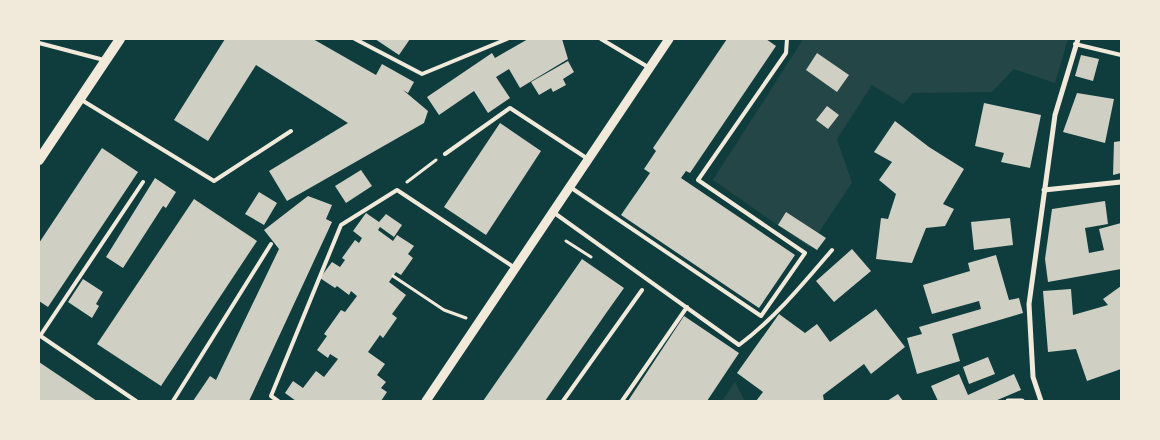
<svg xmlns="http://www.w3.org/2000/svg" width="1160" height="440" font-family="'PT Sans',sans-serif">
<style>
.green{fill:#244646}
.building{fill:#cfcfc3}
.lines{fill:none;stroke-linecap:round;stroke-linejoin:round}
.path{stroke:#f1e9da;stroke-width:3}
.service{stroke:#f1e9da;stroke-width:4}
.minor{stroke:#f1e9da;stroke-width:5}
.tertiary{stroke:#f1e9da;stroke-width:9}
.secondary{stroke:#f1e9da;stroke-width:10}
</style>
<rect width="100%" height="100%" fill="#0f3d3e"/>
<path class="green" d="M799,39H1068L1055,83L1014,69L992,92L913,93L903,104L872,85L837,139L852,183L809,247L713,180L802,41Z
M735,382L745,401H722Z"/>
<path class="building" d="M225,39H313L376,75L382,64L414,82L408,93L403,90L428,111L424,123L287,201L269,171L348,123L256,65L208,141L174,120Z
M375,39H410L399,55Z
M528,39H562L568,59L520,88L509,69L496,77L510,98L488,113L474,91L439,115L427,97L492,53L495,58Z
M727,39H766L776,46L690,173L686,171L681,178L795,255L759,308L621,215L650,173L644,169L656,151L653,148Z
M817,53L849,75L837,92L806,70Z
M1081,55L1099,59L1093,81L1075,76Z
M568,61L574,72L563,79L566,85L553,92L551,88L539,95L531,82Z
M1077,93L1114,99L1105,143L1063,132Z
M984,103L1041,115L1030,168L1001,162L1004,153L975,146Z
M827,106L839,115L828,129L816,120Z
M895,121L929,147L964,169L943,204L954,209L945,226L926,228L912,263L876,259L881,218L888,219L896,194L879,180L892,162L874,152Z
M500,123L541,151L486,235L444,207Z
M1121,141V173L1113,175L1114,142Z
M102,148L138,172L48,307L39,301V243Z
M361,170L372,186L346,203L335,186Z
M155,178L176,192L166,208L163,206L123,268L106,257Z
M259,192L277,203L264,225L245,214Z
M308,196L332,205L326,219L332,222L249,401H193L210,376L216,380L279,249L264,230Z
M194,199L257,241L161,386L97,344Z
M1105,201L1108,224L1085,228L1089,253L1104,250L1099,229L1121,223V269L1048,282L1045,259L1052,209Z
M786,212L826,238L817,250L778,225Z
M366,213L379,222L386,214L402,225L394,237L380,227L378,230L393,241L397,235L414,246L408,254L413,258L401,275L396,272L389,282L406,295L392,314L397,318L383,338L380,335L368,352L385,364L377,375L386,382L381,388L387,392L381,401H296L285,393L293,381L303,388L316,371L324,377L338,359L330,354L328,358L317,350L327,336L324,334L341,310L345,312L357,296L351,291L349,295L337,286L335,288L320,278L332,262L340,267L345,260L342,258L355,240L359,243L362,238L353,231Z
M1010,218L1013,245L974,250L971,222Z
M852,249L871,271L834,302L816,281Z
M996,255L1009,300L1019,298L1023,313L952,334L960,361L917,374L907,338L922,334L919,327L981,309L979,301L932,314L923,285L970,271L968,263Z
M582,259L624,288L609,309L545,401H483Z
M83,279L103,292L96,304L99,306L92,318L68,302Z
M1121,286V369L1087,381L1076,349L1048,352L1043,291L1071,289L1073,315L1108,305L1103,299Z
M876,309L905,347L871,374L864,364L823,395L824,401H756L763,392L737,373L779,314L805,333L817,324L830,342Z
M684,316L739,353L707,401H628Z
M988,357L995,374L969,384L963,367Z
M39,362L97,401H39Z
M959,374L968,395L1014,374L1021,390L995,401H938L931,386Z
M898,394L903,401H887Z"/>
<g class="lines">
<path class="path" d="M407,182L436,160
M566,241L591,257
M393,276L444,310L466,318"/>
<path class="service" d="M355,39L422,74L507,39
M601,39L648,67
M39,43L104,60
M1075,44L1121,55
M80,99L214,181L291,131
M445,154L510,108L588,159
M570,187L761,316L805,253L698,180L786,53L787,39
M553,212L739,345C775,318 803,284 832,250
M39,335L136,401
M40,336L143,182
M173,401L271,244
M278,401L271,396L341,225L397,190L515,268
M563,401L642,290
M622,401L687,307"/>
<path class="minor" d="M1044,190L1121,182
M1008,401H1022
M1041,401L1033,377L1029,304L1055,115L1078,39"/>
<path class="tertiary" d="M426,401L669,39"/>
<path class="secondary" d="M39,160L120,39"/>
</g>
<rect width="1160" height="440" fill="none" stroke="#f1e9da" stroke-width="80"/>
</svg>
